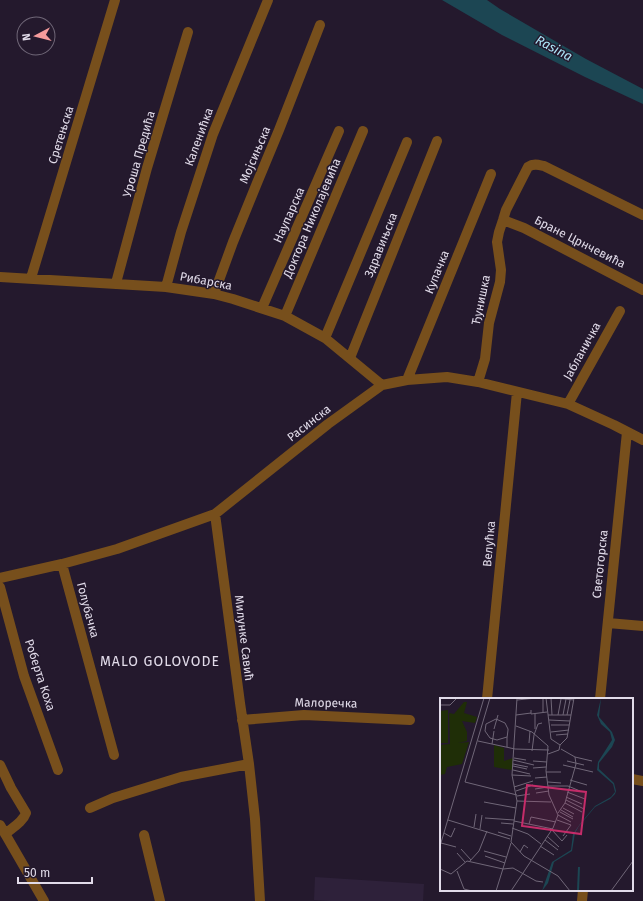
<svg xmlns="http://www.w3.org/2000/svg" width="643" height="901" font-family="'Fira Sans',sans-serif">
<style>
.built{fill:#2e213a}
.water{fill:#1c4653}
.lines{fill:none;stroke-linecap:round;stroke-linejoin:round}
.minor{stroke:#774f1c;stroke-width:10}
.labels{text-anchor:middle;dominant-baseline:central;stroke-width:3;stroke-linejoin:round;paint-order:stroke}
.street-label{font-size:12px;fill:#e1dbe9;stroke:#24192d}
.water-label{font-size:13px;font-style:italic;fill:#ace5f8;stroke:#24192d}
.quarter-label{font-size:14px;letter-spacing:1px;fill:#e1dbe9;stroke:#24192d}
.inset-river{fill:none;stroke:#1c4653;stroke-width:2}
.inset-road{fill:none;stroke:#706778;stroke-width:1}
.view{fill:#c52c69;fill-opacity:0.15;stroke:#c52c69;stroke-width:2}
.inset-edge{fill:none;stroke:#e1dbe9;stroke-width:2}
</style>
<rect width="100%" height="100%" fill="#24192d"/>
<path class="built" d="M315,877L424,884L423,901H331L314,900Z"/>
<path class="water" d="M442,0H487L500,9L586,59L643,89V104L585,77L502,35Z"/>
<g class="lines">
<path class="minor" d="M503,220L524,228L643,290
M0,277L166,287L214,294L233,299L285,316L325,338L382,385
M31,278L115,0
M116,283L147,168L188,32
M166,287L181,232L213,134L268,0
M214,294L233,242L257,183L279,130L320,25
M262,308L339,131
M285,316L363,131
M325,338L407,142
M350,358L437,141
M407,380L491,174
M478,382L485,359L489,323L500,282L501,270L497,242L499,232L503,220L506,210L528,167C534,163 539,165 544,166L643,215
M568,404L620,311
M215,514L240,703L249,764L255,819L260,901
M62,564L114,755
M0,578L62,564L117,549L215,514L328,424L382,385L407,380L447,377L478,382L568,404L614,425L643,440
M0,587L24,676L58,770
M608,623L643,626
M487,699L517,392
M600,699L627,432
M242,720L304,715L410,720
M0,765L11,788L26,813C23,822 12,828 5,834
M632,779L643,781
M90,808L113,798L181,777L249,764
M0,825L44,901
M144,835L160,901
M582,901L583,890"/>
</g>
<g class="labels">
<g class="street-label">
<text transform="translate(61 135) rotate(-73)">Сретењска</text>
<text transform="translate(199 137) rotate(-70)">Каленићка</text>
<text transform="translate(139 154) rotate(-74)">Уроша Предића</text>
<text transform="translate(255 155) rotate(-67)">Мојсињска</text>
<text transform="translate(289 215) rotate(-66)">Наупарска</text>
<text transform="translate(312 218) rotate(-67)">Доктора Николајевића</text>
<text transform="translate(580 242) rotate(27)">Бране Црнчевића</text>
<text transform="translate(381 245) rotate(-68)">Здравињска</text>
<text transform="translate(437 272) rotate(-68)">Купачка</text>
<text transform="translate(206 281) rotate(11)">Рибарска</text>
<text transform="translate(481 300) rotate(-78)">Ђунишка</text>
<text transform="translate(582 351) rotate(-61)">Јабланичка</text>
<text transform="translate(309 423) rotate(-38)">Расинска</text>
<text transform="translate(489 544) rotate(-85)">Велућка</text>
<text transform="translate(600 564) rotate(-84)">Светогорска</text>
<text transform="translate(88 610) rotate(75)">Голубачка</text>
<text transform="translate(244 638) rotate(83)">Милунке Савић</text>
<text transform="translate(40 675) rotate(72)">Роберта Коха</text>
<text transform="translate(326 703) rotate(1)">Малоречка</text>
</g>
<g class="water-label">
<text transform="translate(554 48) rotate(28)">Rasina</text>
</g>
<g class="quarter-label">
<text x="160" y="661">MALO GOLOVODE</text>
</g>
</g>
<g transform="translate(440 698)">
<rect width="193" height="193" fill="#24192d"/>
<path d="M24,4H27L24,15L37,19L35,25L22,23L27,34V43L18,45L29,44L22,66L7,69L5,76L0,77V47L10,46L9,15L14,16ZM8,12V45H0V13ZM54,47L64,50V63L73,60L72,72L54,69Z" fill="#1f2e07"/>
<path d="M161,0L159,19L172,34L175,42L172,49L159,65V71L174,85L176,93L175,96L170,101L155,109L139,128L135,135L132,153L114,164L108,185L102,193L112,164L131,152L133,136L140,126L155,108L171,99L175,94L173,86L157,72L158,64L172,42L170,34L161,26L157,17Z" fill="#1c4653"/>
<path class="inset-river" d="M138,193L139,169"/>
<path class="inset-road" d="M50,0L25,84L77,97M77,0L72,77L77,103L71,144L84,158L118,178L130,193M103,0V14M106,0L111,41L120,47M111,0L112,17M115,0L134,2M77,2L96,0M0,7H10L17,0M91,12V16L107,14M76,17L91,15M108,17H131M118,17L121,1M123,17L126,1M127,17L130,2M109,22L130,23M111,27H129M54,31L58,17M95,31V16M111,34L129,32M116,37L128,36M38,43L75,51L109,52M89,45L90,33M52,46L54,33M120,47L127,40L134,0M67,49V40L68,32V31L65,25L56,21L46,26L45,33L50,40L57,42L67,39M121,51L135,59L152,63M92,53L94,37L98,26L102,25M108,56L119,52L120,47M74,60L86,62M73,62L94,67M93,63L107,64M127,63L144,67M73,66L88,69M123,67L153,74M73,68L87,71M93,70L106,69M73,72L90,76M106,74H121M72,77L91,78M95,80L107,79M130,82L147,87M108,84L121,85M108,88H128L140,93M74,89L93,83M95,91L108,89M76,93L93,87M127,94L145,101M96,95L109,93M77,98L90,96M126,99L142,106M126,102L144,111M77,103L111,104M44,104L76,110M125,105L142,114M123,110L134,116M121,112L133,119M120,114L133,121M118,115L125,105L136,66L135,59M118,117L131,124M45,120L74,122M8,122L70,141M117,122L131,127L123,138M74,123L113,131M61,125L73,126M89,126L91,119L116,124M34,129L36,116M72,130L88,136L101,146M40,131L42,117M112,132L122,143L127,137M58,134L71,138M4,135L11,139L15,130M107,138L119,149M105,142L118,152M1,145L16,149M0,148L44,0M100,148L114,157M21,151L31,162M44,153L66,159M80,154L84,147L88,150M17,155L25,164M45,158L65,165M29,164L39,153L47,133M0,171L11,176L27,163L63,171L73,170L96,183L103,184M17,173L24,191L32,193M56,193L71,145M71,193L113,130L118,117L109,97L106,73L108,48L92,34L76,28M171,193L193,163"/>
<path class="view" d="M87,87L146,94L141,136L82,128Z"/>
<rect width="193" height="193" class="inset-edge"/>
</g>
<g transform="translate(36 36) rotate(263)"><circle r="19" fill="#24192d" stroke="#706778"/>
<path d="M0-3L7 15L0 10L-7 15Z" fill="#f59b9c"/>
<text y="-6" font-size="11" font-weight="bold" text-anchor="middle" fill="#e1dbe9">N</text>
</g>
<path d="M18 877v6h74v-6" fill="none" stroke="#e1dbe9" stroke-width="2"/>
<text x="24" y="877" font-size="12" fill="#e1dbe9" stroke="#24192d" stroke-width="3" paint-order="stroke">50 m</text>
</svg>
